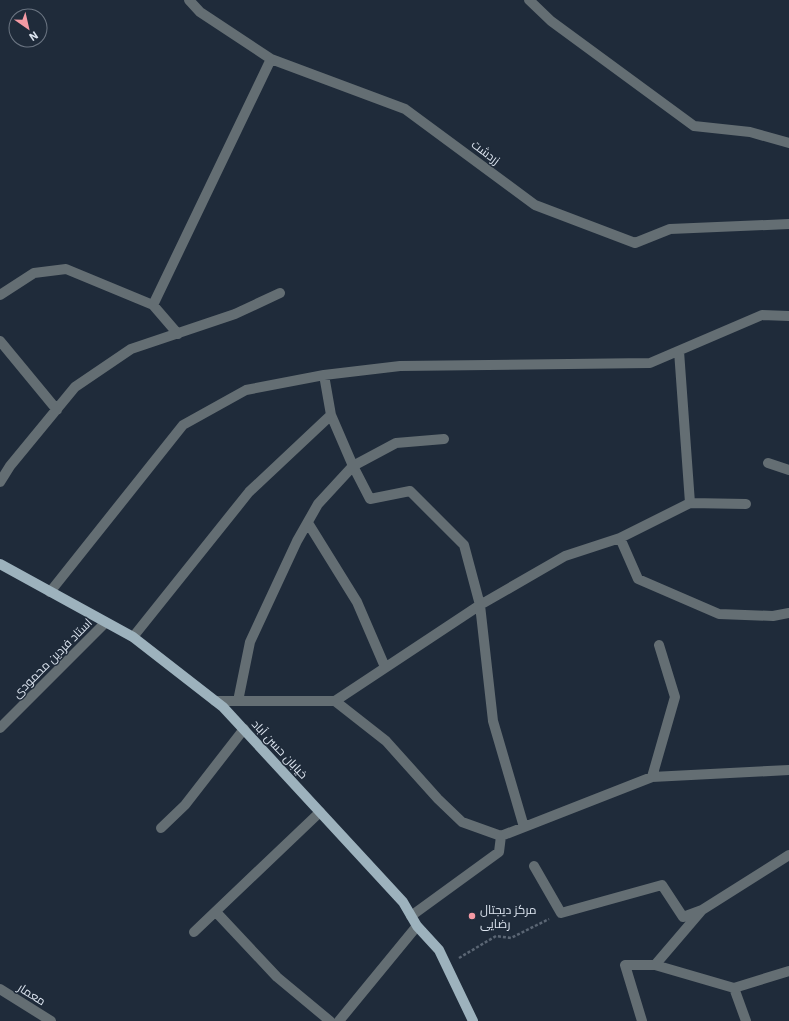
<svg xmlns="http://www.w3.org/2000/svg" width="789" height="1021" font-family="'IBM Plex Sans',Cairo,sans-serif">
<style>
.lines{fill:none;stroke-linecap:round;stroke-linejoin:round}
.path{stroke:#5b6674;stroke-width:2.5;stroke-dasharray:3 2;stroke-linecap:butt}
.minor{stroke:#646e73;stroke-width:10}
.major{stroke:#9db2bd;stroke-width:10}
.poi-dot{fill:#f49aa4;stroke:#1f2b3a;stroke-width:1.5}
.labels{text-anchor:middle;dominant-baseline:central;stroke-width:3;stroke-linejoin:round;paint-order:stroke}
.street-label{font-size:12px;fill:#dce4ef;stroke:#1f2b3a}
.poi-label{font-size:12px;fill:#dce4ef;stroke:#1f2b3a;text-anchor:start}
</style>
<rect width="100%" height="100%" fill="#1f2b3a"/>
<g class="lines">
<path class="path" d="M459,958L496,936L511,938L549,919"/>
<path class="minor" d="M189,0L200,12L271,59L405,109L535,205L635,243L670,229L789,224
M529,0L551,21L694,126L750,132L789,143
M0,295L34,273L66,269L153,305L178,334
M153,305L271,59
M0,341L57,410
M324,375L331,415L353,466L370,499L410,491L464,545L480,605L493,721L524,827
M768,463L789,470
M0,482L10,466L75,387L131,349L235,314L280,293
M690,503L746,504
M308,523L357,602L385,667
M620,538L638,579L719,614L773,616L789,613
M50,592L183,425L246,390L324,375L400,366L650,363L762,315L789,316
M133,637L249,492L331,415
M215,701H335L480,605L565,556L620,538L690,503L679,351
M238,701L250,642L297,541L318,504L353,466L396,443L444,439
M335,701L386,741L438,799L462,822L501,836L499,852L411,916
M0,728L105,623
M652,777L675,697L659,645
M161,828L185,805L244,729
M501,836L652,777L789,770
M534,866L561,913L662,885L683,917L702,910L789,855
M702,910L655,965L734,988L746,1021
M216,912L277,977L330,1021
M194,932L320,812
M734,988L789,971
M0,989L51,1021
M339,1021L417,926
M642,1021L625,965H655"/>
<path class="major" d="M0,564L133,637L223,707L403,902L417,926L439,950L473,1021"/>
</g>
<circle class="poi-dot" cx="472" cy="916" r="4"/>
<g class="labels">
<g class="street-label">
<text transform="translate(486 152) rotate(37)">زردشت</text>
<text transform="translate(52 658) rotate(-45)">استاد فردین محمودی</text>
<text transform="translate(280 749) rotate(47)">خیابان حسن آباد</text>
<text transform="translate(32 994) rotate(32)">معمار</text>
</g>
<g class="poi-label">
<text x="480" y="909">مرکز دیجتال<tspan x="480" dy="14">رضایی</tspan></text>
</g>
</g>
<g transform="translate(28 28) rotate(146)"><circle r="19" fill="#1f2b3a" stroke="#6b7582"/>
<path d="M0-3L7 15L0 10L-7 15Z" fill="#f49aa4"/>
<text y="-6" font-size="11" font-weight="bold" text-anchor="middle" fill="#dce4ef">N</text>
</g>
</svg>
